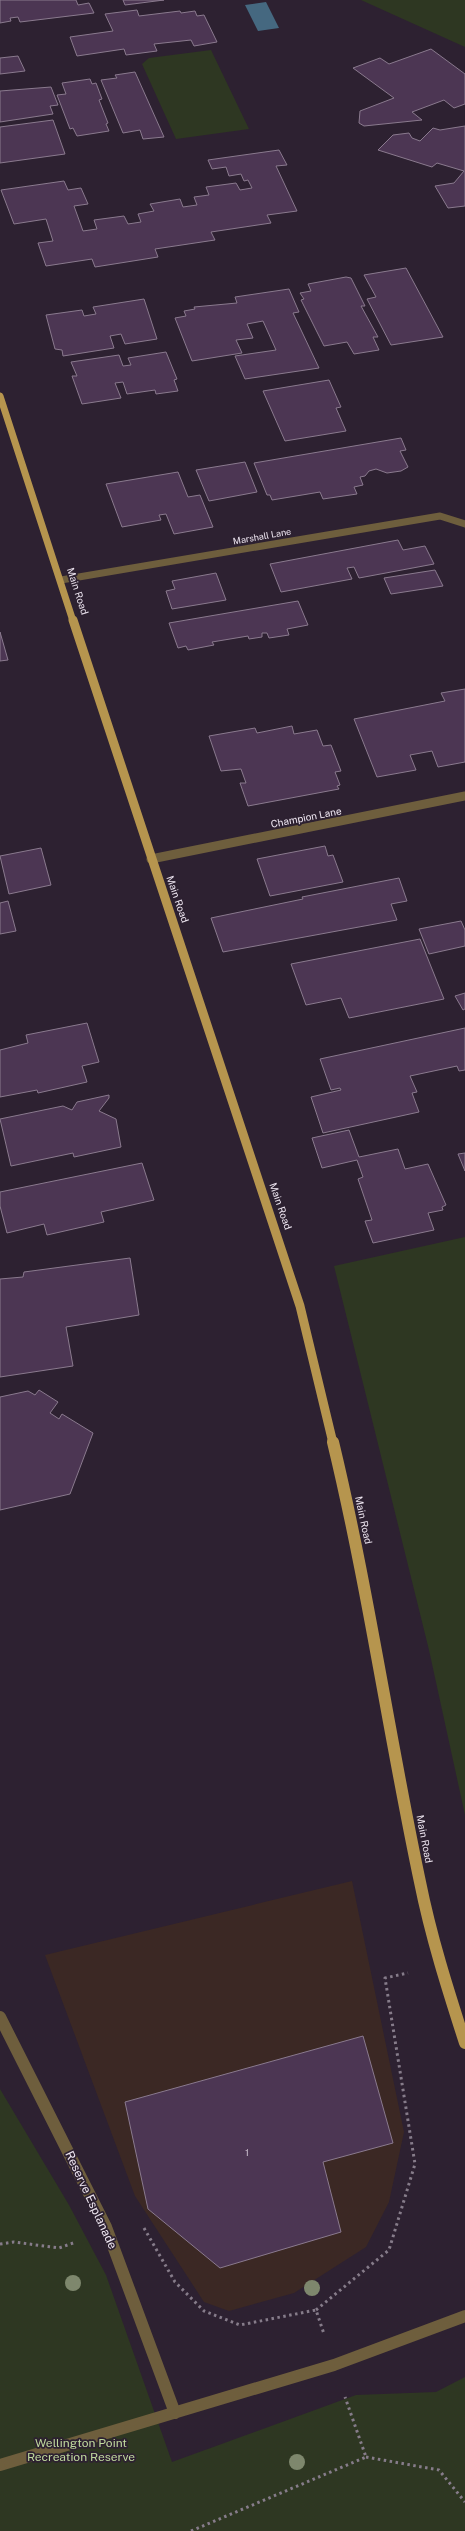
<svg xmlns="http://www.w3.org/2000/svg" width="465" height="2531" font-family="'Public Sans',sans-serif">
<style>
.commercial{fill:#3b2824}
.green{fill:#2e3722}
.water{fill:#456880}
.building{fill:#4c3653;stroke:#8a7a8e}
.lines{fill:none;stroke-linecap:round;stroke-linejoin:round}
.path{stroke:#867c8a;stroke-width:3;stroke-dasharray:2.5 3.5;stroke-linecap:butt}
.minor-far2{stroke:#6e5e3d;stroke-width:7}
.minor-far1{stroke:#6e5e3d;stroke-width:9}
.minor{stroke:#6e5e3d;stroke-width:12}
.major-far2{stroke:#b6954e;stroke-width:7}
.major-far1{stroke:#b6954e;stroke-width:9}
.major{stroke:#b6954e;stroke-width:12}
.tree{fill:#7e876d}
.labels{text-anchor:middle;dominant-baseline:central;stroke-width:3.5;stroke-linejoin:round;paint-order:stroke}
.far-street-label{font-size:9px;fill:#eee6f1;stroke:#2d2131}
.street-label{font-size:10px;fill:#eee6f1;stroke:#2d2131}
.near-number-label{font-size:10px;fill:#c6baca}
.near-street-label{font-size:12px;fill:#eee6f1;stroke:#2d2131}
.near-park-label{font-size:12px;fill:#c0da9e;stroke:#2d2131}
</style>
<rect width="100%" height="100%" fill="#2d2131"/>
<path class="commercial" d="M352,1881L404,2132L389,2202L366,2247L294,2293L229,2311L204,2302L135,2196L45,1955Z"/>
<path class="green" d="M361,0H465V47Z
M211,50L249,129L176,139L142,64L149,58Z
M465,1237V1815L429,1650L334,1266Z
M0,2089L69,2205L106,2275L172,2462L356,2395L436,2392L465,2377V2531H0Z"/>
<path class="water" d="M266,2L279,28L258,31L245,5Z"/>
<path class="building" d="M0,0H76L78,5L89,3L94,13L20,22L18,17L10,18L11,21L0,23Z
M123,0H164L125,5Z
M137,10L139,16L180,11L181,13L195,11L197,16L204,15L217,42L194,46L191,40L154,44L157,51L126,55L124,49L77,56L70,37L113,31L105,14Z
M431,49L465,74V104L454,108L444,100L412,112L422,120L364,126L359,123L360,111L394,98L353,68L380,58L389,64Z
M18,56L25,71L0,74V58Z
M135,72L164,137L143,139L140,130L123,133L101,80L117,78L115,75Z
M90,79L92,84L96,83L102,99L99,100L108,123L106,124L109,131L77,136L73,128L70,129L57,95L66,94L62,83Z
M51,87L58,105L50,106L53,114L0,122V91Z
M53,120L65,154L0,163V127Z
M465,126V206L448,208L435,186L454,183L464,171L437,163L432,167L378,150L393,135L409,133L412,138L420,141L433,128L440,130Z
M279,150L287,165L276,166L297,211L267,215L271,223L211,232L215,240L155,249L158,257L95,267L92,259L46,266L38,243L53,241L46,219L14,224L1,190L64,181L68,190L81,188L88,204L74,206L83,231L97,229L94,220L124,216L128,224L141,222L138,214L154,211L150,204L180,199L183,207L197,205L194,197L209,195L206,187L236,183L240,190L252,188L248,180L244,181L241,174L229,176L226,167L212,169L208,160Z
M406,268L443,337L391,345L367,299L376,297L364,275Z
M346,277L351,278L365,306H361L378,337H373L379,350L354,354L347,342L324,346L301,300L304,299L300,293L311,291L308,284Z
M289,289L299,312L293,313L319,368L245,379L235,356L276,350L263,321L247,324L253,338L236,340L242,353L192,361L175,318L186,316L184,311L195,309L194,307L237,303L235,297Z
M144,299L157,339L125,344L121,334L110,336L114,348L63,356L62,350L55,349L46,315L82,310L84,316L96,314L93,307Z
M166,352L177,379L174,380L178,391L156,394L155,390L127,394L123,382L115,383L121,398L82,404L72,376H77L71,362L119,355L123,366L131,365L128,358Z
M329,380L341,407L336,408L346,431L285,441L263,391Z
M401,438L406,450L400,451L408,467L401,471L387,473L376,469L369,471L365,476L360,477L363,485L354,487L357,494L323,499L320,492L272,500L270,495H267L254,463Z
M245,462L257,492L209,501L196,470Z
M178,472L188,497L200,495L213,527L174,534L166,514L159,515L161,520L122,527L106,484Z
M398,540L403,550L425,546L434,564L359,578L354,567L347,568L352,579L281,592L270,564Z
M435,570L443,586L391,594L384,578Z
M216,573L226,600L172,609L166,591L175,589L172,581Z
M298,601L308,625L287,629L289,635L269,638L267,633H262V637L249,639L248,636L212,642L214,645L188,650L186,646L178,648L169,623Z
M0,632L8,660L0,661Z
M465,689V762L438,767L432,751L410,755L416,770L377,777L354,719L445,701L441,693Z
M292,726L294,734L317,730L323,746L331,745L341,771L335,772L340,785L337,786L339,789L248,806L240,783H246L241,769L221,771L209,736L255,728L257,733Z
M325,846L328,856L333,855L343,882L270,896L257,859Z
M41,848L51,885L9,894L0,856Z
M399,878L407,901L391,904L397,920L223,952L211,918L303,899L302,897Z
M8,901L16,931L0,934V903Z
M461,921L465,930V946L429,954L419,929Z
M420,939L444,999L349,1018L341,998L306,1005L291,964Z
M465,993V1009L463,1010L455,996Z
M87,1023L99,1062L82,1066L87,1082L38,1093L37,1090L0,1097V1050L28,1043L26,1035Z
M465,1028V1070L459,1071L457,1066L410,1076L417,1092L412,1093L419,1112L323,1133L311,1097L341,1090L340,1088L331,1090L320,1059Z
M109,1095V1098L99,1111L116,1119L121,1147L74,1157L73,1153L11,1166L0,1119L63,1106L72,1110L77,1102Z
M349,1130L359,1157L398,1149L405,1169L428,1164L446,1205L442,1207L443,1210L428,1213L434,1230L373,1243L365,1221L372,1220L358,1179L363,1177L357,1160L322,1168L312,1138Z
M465,1153V1171L458,1154Z
M142,1163L154,1200L101,1212L104,1222L47,1235L44,1224L7,1233L0,1206V1192Z
M130,1258L139,1315L66,1327L73,1366L0,1377V1279L23,1277L24,1272Z
M39,1390L58,1402L50,1413L59,1419L62,1414L93,1433L70,1494L0,1510V1397L28,1391L35,1395Z
M363,2036L393,2143L323,2162L341,2232L220,2268L148,2209L125,2102Z"/>
<g class="lines">
<path class="path" d="M144,2228L175,2282L204,2311L240,2325L316,2310L324,2334
M0,2244L14,2242L59,2248L76,2242
M316,2310L389,2250L415,2164L385,1978L408,1973
M366,2457L439,2470L465,2502
M191,2531L366,2457L345,2397"/>
<path class="minor-far2" d="M61,580L440,516L465,524"/>
<path class="minor-far1" d="M151,859L465,796"/>
<path class="minor" d="M0,2017L106,2227L175,2413
M0,2465L334,2365L465,2316"/>
<path class="major-far2" d="M0,396L73,621"/>
<path class="major-far1" d="M73,620L300,1306L333,1443"/>
<path class="major" d="M333,1442C368,1587 389,1736 420,1882C431,1937 448,1990 465,2043"/>
</g>
<g class="tree">
<circle cx="73" cy="2283" r="8"/>
<circle cx="312" cy="2288" r="8"/>
<circle cx="297" cy="2462" r="8"/>
</g>
<g class="labels">
<g class="far-street-label">
<text transform="translate(262 536) rotate(-10)">Marshall Lane</text>
</g>
<g class="street-label">
<text transform="translate(78 591) rotate(72)">Main Road</text>
<text transform="translate(306 817) rotate(-11)">Champion Lane</text>
<text transform="translate(178 899) rotate(71)">Main Road</text>
<text transform="translate(281 1206) rotate(71)">Main Road</text>
<text transform="translate(364 1520) rotate(78)">Main Road</text>
<text transform="translate(425 1839) rotate(79)">Main Road</text>
</g>
<g class="near-number-label">
<text x="247" y="2152">1</text>
</g>
<g class="near-street-label">
<text transform="translate(91 2200) rotate(65)">Reserve Esplanade</text>
</g>
<g class="near-park-label">
<text x="81" y="2443">Wellington Point<tspan x="81" dy="14">Recreation Reserve</tspan></text>
</g>
</g>
</svg>
